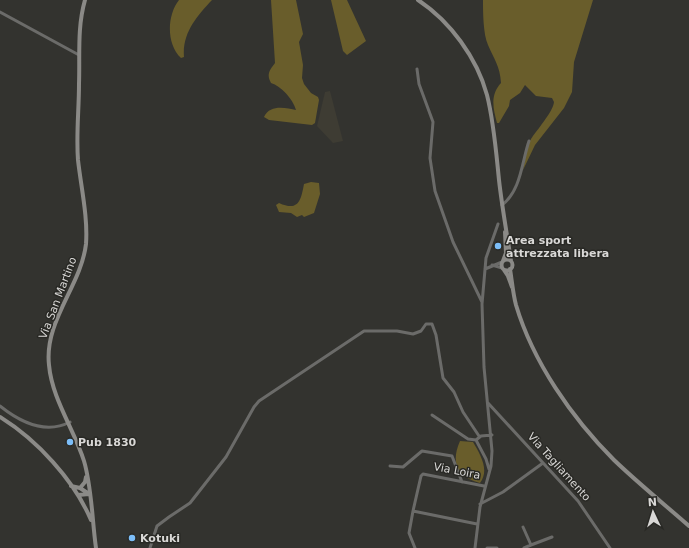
<svg xmlns="http://www.w3.org/2000/svg" width="689" height="548" font-family="'DejaVu Sans',sans-serif">
<style>
.built{fill:#3e3c33}
.green{fill:#695d2b}
.lines{fill:none;stroke-linecap:round;stroke-linejoin:round}
.street{stroke:#6b6b69;stroke-width:3}
.secondary{stroke:#8b8a87;stroke-width:4}
.poi-dot{fill:#7cbef9;stroke:#292925;stroke-width:1.5}
.labels{text-anchor:middle;dominant-baseline:central;stroke-width:3;stroke-linejoin:round;paint-order:stroke}
.poi-label{font-size:11px;font-weight:bold;fill:#d9d8d6;stroke:#292925;text-anchor:start}
.street-label{font-size:11px;fill:#d9d8d6;stroke:#292925}
</style>
<rect width="100%" height="100%" fill="#33332f"/>
<path class="built" d="M330,91L343,141L333,143L317,126L325,92Z"/>
<path class="green" d="M179,0H212C197,16 182,33 184,57L181,58C166,44 167,15 179,0Z
M271,0H296L303,34L299,42L303,65L302,78L304,84L311,93L318,97L319,100L315,123L312,125L269,120L264,117C270,104 286,108 296,110C293,99 281,86 271,83C266,74 270,70 275,63Z
M331,0H347L366,41L347,55L343,51Z
M483,0H593L574,62L572,92L564,108L535,145L523,170C525,160 526,148 531,139C536,131 553,112 554,102L552,98L536,96L525,85L520,93L510,100L509,106L499,123H497C493,108 490,95 501,83C500,66 494,59 488,45C483,34 483,11 483,0Z
M311,182L319,183L320,194L314,213L304,217L302,215L297,217L291,213L279,212L276,205L279,203C299,212 301,200 304,184Z
M460,441L473,442C480,454 490,470 480,483C458,477 450,464 460,441Z"/>
<g class="lines">
<path class="street" d="M0,12L79,55
M417,69L419,84L433,122L430,158L435,191L453,242L482,302
M502,205C521,191 522,161 529,141
M492,265L502,268
M485,269L502,262
M488,403L578,501L610,548
M0,406C20,422 45,435 70,422
M432,415L468,439L476,440L481,436L492,435
M476,440L486,459L489,469
M390,466L403,467L422,451L452,456L462,482
M480,504L503,492L543,463
M413,511L409,533L415,548
M477,524L413,511L421,476L423,474L484,486
M523,527L531,545L524,548
M531,545L552,537
M150,548L157,526L169,517L190,503L226,457L254,407L259,401L364,331H397L413,334L421,331L426,324H432L436,335L443,378L454,392L463,412L479,436
M475,548L480,507L491,466L492,451L484,367L482,304L486,258L498,224
M487,548H497"/>
<path class="secondary" d="M85,0C77,28 80,55 79,84C79,110 76,134 78,160C81,187 88,217 86,244C81,286 44,321 49,365C52,399 74,429 84,461C92,488 92,520 96,548
M418,0C450,21 477,58 487,95C494,123 496,151 499,180C502,207 507,234 511,261
M501.5 265a5.5 5.5 0 1 1 11 0a5.5 5.5 0 1 1-11 0Z
M503,261L506,253L505,232
M510,269C512,281 513,294 516,305C533,362 572,418 614,460C638,483 664,504 689,526
M504,270L508,276L512,287
M0,417C37,440 74,480 91,520
M71,486L80,488L85,482L86,477
M78,495L89,494L80,488"/>
</g>
<g class="poi-dot">
<circle cx="498" cy="246" r="4"/>
<circle cx="70" cy="442" r="4"/>
<circle cx="132" cy="538" r="4"/>
</g>
<g class="labels">
<g class="poi-label">
<text x="506" y="240">Area sport<tspan x="506" dy="13">attrezzata libera</tspan></text>
<text x="78" y="442">Pub 1830</text>
<text x="140" y="538">Kotuki</text>
</g>
<g class="street-label">
<text transform="translate(58 298) rotate(-69)">Via San Martino</text>
<text transform="translate(559 467) rotate(48)">Via Tagliamento</text>
<text transform="translate(457 471) rotate(11)">Via Loira</text>
</g>
</g>
<g transform="translate(653 512) rotate(356)" stroke="#292925" stroke-width="3" paint-order="stroke">
<path d="M0-3L7 15L0 10L-7 15Z" fill="#d9d8d6"/>
<text y="-6" font-size="11" font-weight="bold" text-anchor="middle" fill="#d9d8d6">N</text>
</g>
</svg>
